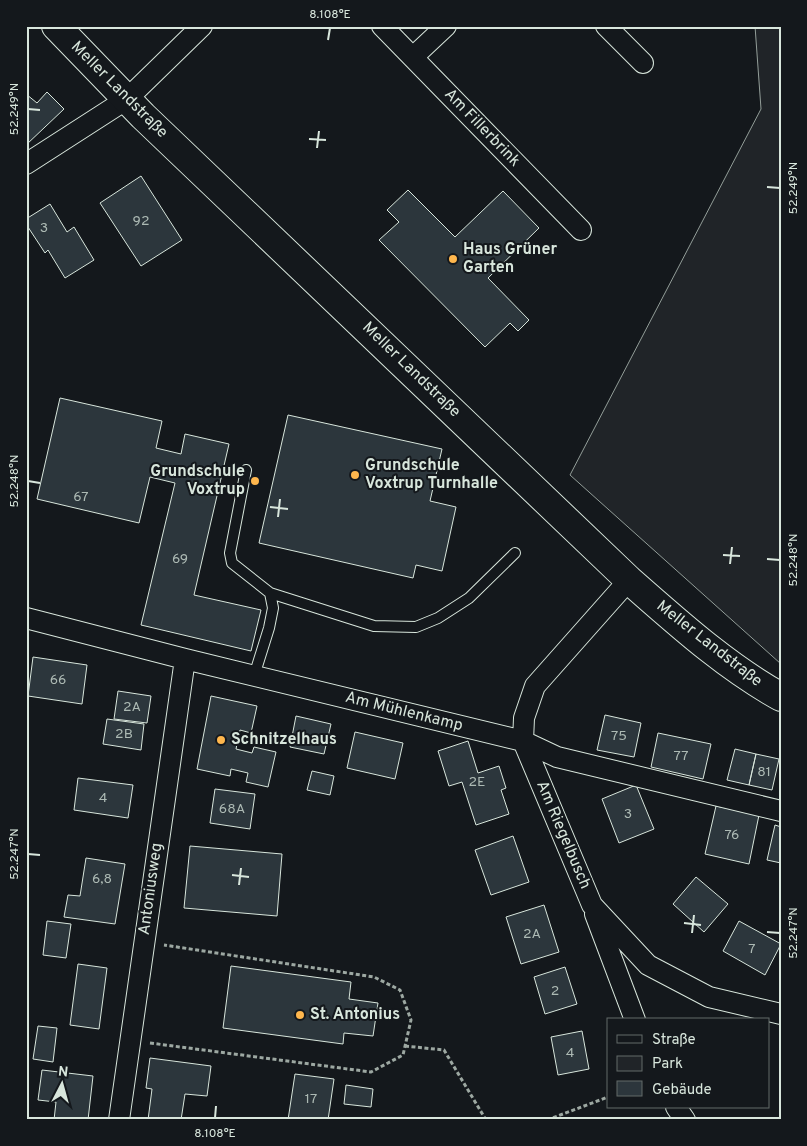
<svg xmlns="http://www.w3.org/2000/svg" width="807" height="1146" font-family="Overpass,sans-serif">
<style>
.green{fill:#202428;stroke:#939e99}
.building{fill:#2c363c;stroke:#d8e6dc}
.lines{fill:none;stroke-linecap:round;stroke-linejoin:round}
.lane-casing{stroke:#d8e6dc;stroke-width:12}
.street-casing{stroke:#d8e6dc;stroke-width:22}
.secondary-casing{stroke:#d8e6dc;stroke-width:30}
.path{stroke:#9da8a2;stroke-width:3;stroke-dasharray:4 2.5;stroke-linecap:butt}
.lane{stroke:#14181c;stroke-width:10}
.street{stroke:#14181c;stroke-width:20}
.secondary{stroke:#14181c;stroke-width:28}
.ticks{fill:none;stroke:#d8e6dc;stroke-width:2}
.poi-dot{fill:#ffb74d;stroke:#14181c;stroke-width:2}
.labels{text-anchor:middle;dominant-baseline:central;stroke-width:4;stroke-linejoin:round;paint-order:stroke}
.number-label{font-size:14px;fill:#adbab4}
.street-label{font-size:16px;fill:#d8e6dc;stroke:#14181c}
.poi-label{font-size:16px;font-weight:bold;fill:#d8e6dc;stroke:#14181c;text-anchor:start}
.neatline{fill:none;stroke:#d8e6dc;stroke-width:2}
.ticks-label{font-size:12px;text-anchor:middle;fill:#d8e6dc}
</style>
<rect width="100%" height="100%" fill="#14181c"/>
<path class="green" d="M755,26H781V664L570,475L761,109Z"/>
<path class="building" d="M47,92L64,109L26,145V94L37,103Z
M141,176L182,240L141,266L100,203Z
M408,190L455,237L503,191L539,228L488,278L529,320L518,331L510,323L485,347L379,240L399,222L387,210Z
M50,204L67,232L74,227L94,260L65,278L48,250L45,253L26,224V219Z
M60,398L162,421L156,448L181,454L185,434L229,444L194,595L261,610L251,651L141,625L175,483L150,477L139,523L37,499Z
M288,415L442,449L430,501L456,507L442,571L416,565L413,578L259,543Z
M33,657L87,665L82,704L28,696Z
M118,691L151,696L147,723L114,719Z
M211,696L257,706L251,733L240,730L236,749L252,753L254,747L276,752L268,787L246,782L248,773L231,769L230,776L197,769Z
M605,715L641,723L634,757L597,750Z
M296,716L331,724L324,754L290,747Z
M107,719L144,724L141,750L103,744Z
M355,732L403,743L395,779L347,768Z
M658,733L711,744L703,779L651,767Z
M468,741L478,773L499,766L506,788L501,790L509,814L476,825L462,782L449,786L438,751Z
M735,749L756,754L749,785L727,780Z
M756,754L779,759L772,790L749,785Z
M312,771L334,776L330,795L307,790Z
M78,778L133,785L128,818L74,810Z
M636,785L654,829L619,843L602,799Z
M215,789L255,794L250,829L210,823Z
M716,806L759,815L749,864L705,854Z
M775,825L781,827V863L767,860Z
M513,836L529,882L491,895L475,850Z
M190,846L282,854L277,916L184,908Z
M86,858L125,864L115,924L64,917L68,895L80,896Z
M696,877L728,904L704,932L673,904Z
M544,905L559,952L521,964L506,917Z
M47,921L71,924L66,958L43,955Z
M739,921L781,944L765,975L723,951Z
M78,964L107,968L99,1029L70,1025Z
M231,966L351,982L349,999L378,1003L373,1036L344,1033L343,1044L223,1028Z
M565,967L577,1004L545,1014L534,977Z
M38,1026L57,1028L53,1062L33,1059Z
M582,1031L589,1069L558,1075L551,1037Z
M150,1058L211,1066L207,1096L185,1094L181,1120H148L152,1089L146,1088Z
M42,1070L93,1076L88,1120H54L56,1102L38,1100Z
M295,1074L334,1079L328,1120H288Z
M346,1085L373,1089L371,1107L344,1104Z"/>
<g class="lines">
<defs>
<path id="lane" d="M246,470L230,553L232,563L270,593L273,608L269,628L254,676
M270,593L374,626L416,627L438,618L469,598L515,553"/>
<path id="street" d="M382,26L581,230
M606,26L643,63
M413,57L446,26
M26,164L127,99L202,26
M629,580L535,686L524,718L523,741L592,905L648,965L709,997L781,1014
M26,618L185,659L523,741L557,757L781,811
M595,914L635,1020
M676,1107L685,1120
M119,1120L185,659"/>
<path id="secondary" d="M56,26L143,116L629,580C677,622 725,666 781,697"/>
</defs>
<use href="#lane" class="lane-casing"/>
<use href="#street" class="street-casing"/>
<use href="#secondary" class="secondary-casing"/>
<path class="path" d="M150,1043L371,1072L403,1055L411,1020L400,990L374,977L164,945
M405,1046L444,1050L486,1120
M547,1120L608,1097"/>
<use href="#lane" class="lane"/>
<use href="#street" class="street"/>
<use href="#secondary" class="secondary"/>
</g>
<path class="ticks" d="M328,40L330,28M28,109L40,110M309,139L326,140M317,148L319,131M767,187L780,188M28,481L40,483M270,507L288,509M278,517L280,499M723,555L740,556M767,559L780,560M730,564L732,547M28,854L40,855M232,875L249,877M239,885L241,868M684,923L701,925M767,932L780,933M692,933L694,915M215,1118L216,1106"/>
<g class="poi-dot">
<circle cx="453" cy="259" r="5"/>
<circle cx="355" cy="475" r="5"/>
<circle cx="255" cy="481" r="5"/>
<circle cx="221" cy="740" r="5"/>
<circle cx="300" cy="1015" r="5"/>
</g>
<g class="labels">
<g class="number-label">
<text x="141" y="221">92</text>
<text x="44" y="228">3</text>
<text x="81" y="497">67</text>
<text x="180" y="559">69</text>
<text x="58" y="680">66</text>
<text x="132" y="707">2A</text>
<text x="124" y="734">2B</text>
<text x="619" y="736">75</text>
<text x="681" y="756">77</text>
<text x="764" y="772">81</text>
<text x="477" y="782">2E</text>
<text x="103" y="798">4</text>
<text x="232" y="809">68A</text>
<text x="628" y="814">3</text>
<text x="732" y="835">76</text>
<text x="102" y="879">6,8</text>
<text x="532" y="934">2A</text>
<text x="752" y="949">7</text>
<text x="555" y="991">2</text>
<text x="570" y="1053">4</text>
<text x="311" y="1099">17</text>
</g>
<g class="street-label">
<text transform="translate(119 90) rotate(45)">Meller Landstraße</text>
<text transform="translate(482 128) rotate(46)">Am Fillerbrink</text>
<text transform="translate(411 370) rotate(44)">Meller Landstraße</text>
<text transform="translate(709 644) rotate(38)">Meller Landstraße</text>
<text transform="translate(404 712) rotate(14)">Am Mühlenkamp</text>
<text transform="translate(563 835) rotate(67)">Am Riegelbusch</text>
<text transform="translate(151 889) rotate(-82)">Antoniusweg</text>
</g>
<g class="poi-label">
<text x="463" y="250">Haus Grüner<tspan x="463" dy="18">Garten</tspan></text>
<text x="365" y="466">Grundschule<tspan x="365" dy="18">Voxtrup Turnhalle</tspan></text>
<text x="245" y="472" text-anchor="end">Grundschule<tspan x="245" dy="18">Voxtrup</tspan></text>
<text x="231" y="740">Schnitzelhaus</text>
<text x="310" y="1015">St. Antonius</text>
</g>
</g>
<rect width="807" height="1146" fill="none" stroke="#14181c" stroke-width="55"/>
<rect x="607" y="1018" width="162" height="90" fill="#14181c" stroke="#626a69"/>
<rect x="617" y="1035" width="25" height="8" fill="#14181c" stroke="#626a69"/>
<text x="652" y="1044" font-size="15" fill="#d8e6dc">Straße</text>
<rect x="617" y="1056" width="25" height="15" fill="#202428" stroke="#626a69"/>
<text x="652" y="1068" font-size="15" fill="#d8e6dc">Park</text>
<rect x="617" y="1081" width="25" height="15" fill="#2c363c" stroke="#626a69"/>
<text x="652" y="1094" font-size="15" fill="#d8e6dc">Gebäude</text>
<g transform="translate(62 1084) rotate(6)" stroke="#14181c" stroke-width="4" paint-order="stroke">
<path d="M0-4L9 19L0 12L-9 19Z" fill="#d8e6dc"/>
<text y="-8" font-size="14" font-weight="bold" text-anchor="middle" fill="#d8e6dc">N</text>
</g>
<rect x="28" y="28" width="752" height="1090" class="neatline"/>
<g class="ticks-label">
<text x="330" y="18">8.108°E</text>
<text transform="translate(14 109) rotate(-90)" y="4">52.249°N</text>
<text transform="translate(793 188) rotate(-90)" y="4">52.249°N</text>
<text transform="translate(14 481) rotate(-90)" y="4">52.248°N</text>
<text transform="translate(793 560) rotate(-90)" y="4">52.248°N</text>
<text transform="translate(14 854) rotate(-90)" y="4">52.247°N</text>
<text transform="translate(793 933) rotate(-90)" y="4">52.247°N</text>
<text x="215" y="1137">8.108°E</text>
</g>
</svg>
